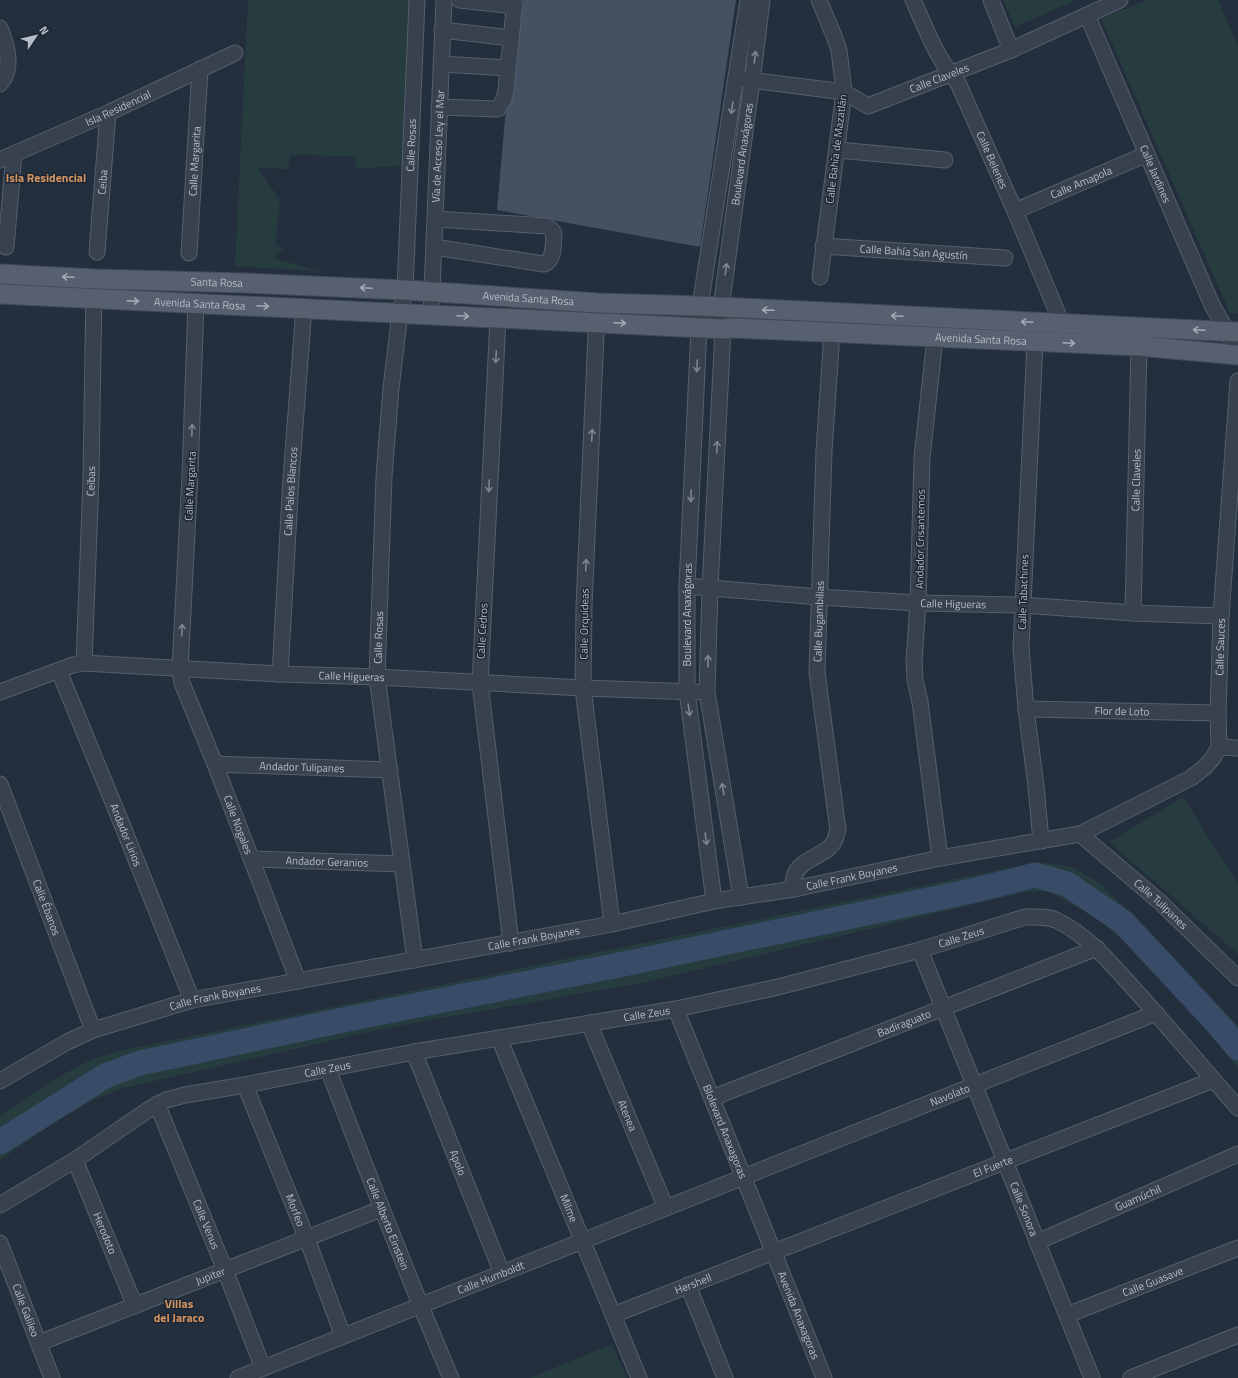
<svg xmlns="http://www.w3.org/2000/svg" width="1238" height="1378" font-family="'Titillium Web',sans-serif">
<style>
.green{fill:#263c3f}
.lines{fill:none;stroke-linecap:round;stroke-linejoin:round}
.river{stroke:#394c67;stroke-width:25}
.building{fill:#455162}
.minor-casing{stroke:#565f6c;stroke-width:17}
.major-casing{stroke:#414a57;stroke-width:21}
.minor{stroke:#38414e;stroke-width:15}
.major{stroke:#56606e;stroke-width:19}
.oneway{stroke:#7c8592}
.oneway2{stroke:#a1aab7}
.labels{text-anchor:middle;dominant-baseline:central;stroke-width:3;stroke-linejoin:round;paint-order:stroke}
.street-label{font-size:11px;fill:#b4bcc9;stroke:#1d2633}
.neighbourhood-label{font-size:12px;font-weight:bold;fill:#d59563;stroke:#1d2633}
</style>
<rect width="100%" height="100%" fill="#242f3e"/>
<path class="green" d="M248,0H417L410,165L355,169L357,156L291,155L288,169L258,168L280,200L275,243L283,249L273,258L324,272L235,266Z
M1003,0H1076L1015,27Z
M1147,0H1218L1238,46V314L1230,313L1101,18Z
M1183,797L1238,884V954L1109,842Z
M1037,862L1072,867L1099,883L1149,931L1238,1026V1068L1146,958L1092,915L1047,891L1025,892L646,982L386,1028L124,1088L95,1099L60,1119L0,1160V1115L66,1073L90,1060L123,1050Z
M612,1344L627,1378H530Z"/>
<g class="lines">
<path class="river" d="M0,1142L105,1076L140,1063L348,1019L619,965L976,890L1035,875L1067,884L1123,922L1217,1023L1238,1048"/>
</g>
<path class="building" d="M524,0H736L700,247L497,210L505,119Z"/>
<g class="lines">
<defs>
<g id="minor">
<path d="M459,0L515,6"/>
<path d="M819,0L834,36L839,50L844,92L820,277"/>
<path id="s1" d="M913,0C926,29 937,59 958,83L1015,211L1062,324"/>
<path d="M991,0L1011,50"/>
<path id="s2" d="M1087,15L1212,305L1238,351"/>
<path d="M0,28C7,46 14,68 0,84"/>
<path d="M442,30L511,38"/>
<path d="M441,64L508,68"/>
<path id="s3" d="M742,79L844,92L868,106L1011,50L1120,0"/>
<path d="M439,107L498,109L504,99L506,90L515,0"/>
<path d="M838,150L945,160"/>
<path id="s4" d="M0,160L108,113L235,53"/>
<path id="s5" d="M1015,211L1147,154"/>
<path id="s6" d="M823,246L1005,258"/>
<path d="M6,247L14,154"/>
<path d="M434,247L544,264C555,260 553,244 554,233L551,229L546,226L435,219"/>
<path id="s7" d="M97,252L108,113"/>
<path id="s8" d="M189,253L200,69"/>
<path id="s9" d="M196,303L190,475L180,669L182,683L215,764L298,981"/>
<path d="M597,311L584,606L583,688L612,924"/>
<path id="s10" d="M431,314L444,0"/>
<path d="M498,318L480,683L511,943"/>
<path d="M935,338L922,458L918,603L914,662L915,680L920,702L940,858"/>
<path d="M1035,341L1021,648L1026,709L1036,786L1041,841"/>
<path id="s11" d="M687,586L819,597L918,603L1022,605L1133,613L1221,616"/>
<path id="s12" d="M1133,613L1139,346"/>
<path id="s13" d="M84,663L91,478L94,288"/>
<path id="s14" d="M59,671L123,827L192,1000"/>
<path id="s15" d="M280,674L291,478L304,308"/>
<path id="s16" d="M0,692L73,665L84,663L280,674L377,677L583,688L696,692"/>
<path id="s17" d="M1026,709L1218,713"/>
<path d="M1219,747L1238,748"/>
<path id="s18" d="M215,764L390,770"/>
<path id="s19" d="M0,784L93,1030"/>
<path id="s20" d="M1080,834L1160,902L1238,978"/>
<path id="s21" d="M251,859L402,864"/>
<path id="s22" d="M794,889C794,885 793,880 794,877C799,858 825,857 834,842C836,839 836,834 838,830L817,672L824,451L832,332"/>
<path id="s23" d="M741,897L707,692L710,588L723,329L720,317L721,308L754,66L762,0"/>
<path id="s24" d="M714,901L687,691V586L700,306L748,0"/>
<path id="s25" d="M920,950L1092,1378"/>
<path id="s26" d="M415,960L377,677L384,476L391,388L400,313L405,290L417,0"/>
<path id="s27" d="M676,1009L824,1378"/>
<path id="s28" d="M589,1023L666,1208"/>
<path id="s29" d="M499,1038L639,1378"/>
<path id="s30" d="M414,1052L502,1273"/>
<path id="s31" d="M328,1069C368,1173 407,1276 451,1378"/>
<path id="s32" d="M0,1081L67,1042L93,1030L192,1000L612,924L714,901L794,889L940,858L1080,834L1191,778L1205,767L1213,758L1219,747L1218,713L1221,616L1238,381"/>
<path id="s33" d="M245,1085L307,1239L343,1336"/>
<path id="s34" d="M712,1098L1097,948"/>
<path id="s35" d="M157,1104L225,1270L263,1368"/>
<path id="s36" d="M75,1160L135,1306"/>
<path id="s37" d="M0,1205L75,1160L148,1110L166,1100L185,1095L245,1085L414,1052L676,1009L778,987L920,950L1025,917C1036,917 1048,916 1058,921C1090,937 1112,965 1135,990C1170,1029 1204,1069 1238,1108"/>
<path id="s38" d="M1037,1242L1238,1154"/>
<path id="s39" d="M0,1243L52,1378"/>
<path d="M688,1285L725,1378"/>
<path id="s40" d="M613,1315L1213,1080"/>
<path id="s41" d="M1067,1315L1238,1248"/>
<path id="s42" d="M39,1343L381,1209"/>
<path id="s43" d="M238,1378L1156,1013"/>
<path d="M1131,1378L1238,1335"/>
</g>
<g id="major">
<path id="s44" d="M0,274L95,279L244,283L405,290L598,303L700,306L1238,332"/>
<path id="s45" d="M0,294L723,329L733,328L1139,346L1238,355"/>
</g>
</defs>
<use href="#minor" class="minor-casing"/>
<use href="#major" class="major-casing"/>
<use href="#minor" class="minor"/>
<use href="#major" class="major"/>
</g>
<defs><path id="oneway-shaft" d="M-6 0H5M1.5-3L5.5 0L1.5 3" fill="none" stroke-width="1.6" stroke-linecap="round" stroke-linejoin="round"/></defs>
<g class="oneway">
<use href="#oneway-shaft" transform="translate(755 57) rotate(-83)"/>
<use href="#oneway-shaft" transform="translate(732 108) rotate(99)"/>
<use href="#oneway-shaft" transform="translate(726 269) rotate(-82)"/>
<use href="#oneway-shaft" transform="translate(496 357) rotate(93)"/>
<use href="#oneway-shaft" transform="translate(697 366) rotate(92)"/>
<use href="#oneway-shaft" transform="translate(192 430) rotate(-88)"/>
<use href="#oneway-shaft" transform="translate(592 435) rotate(-87)"/>
<use href="#oneway-shaft" transform="translate(717 447) rotate(-87)"/>
<use href="#oneway-shaft" transform="translate(489 486) rotate(93)"/>
<use href="#oneway-shaft" transform="translate(691 496) rotate(92)"/>
<use href="#oneway-shaft" transform="translate(586 565) rotate(-87)"/>
<use href="#oneway-shaft" transform="translate(182 630) rotate(-87)"/>
<use href="#oneway-shaft" transform="translate(708 661) rotate(-89)"/>
<use href="#oneway-shaft" transform="translate(689 710) rotate(82)"/>
<use href="#oneway-shaft" transform="translate(723 789) rotate(-99)"/>
<use href="#oneway-shaft" transform="translate(706 839) rotate(82)"/>
</g>
<g class="oneway2">
<use href="#oneway-shaft" transform="translate(68 277) rotate(-177)"/>
<use href="#oneway-shaft" transform="translate(366 288) rotate(-177)"/>
<use href="#oneway-shaft" transform="translate(133 301) rotate(2)"/>
<use href="#oneway-shaft" transform="translate(263 306) rotate(3)"/>
<use href="#oneway-shaft" transform="translate(768 310) rotate(-178)"/>
<use href="#oneway-shaft" transform="translate(463 316) rotate(3)"/>
<use href="#oneway-shaft" transform="translate(897 316) rotate(-177)"/>
<use href="#oneway-shaft" transform="translate(1027 322) rotate(-177)"/>
<use href="#oneway-shaft" transform="translate(620 323) rotate(3)"/>
<use href="#oneway-shaft" transform="translate(1199 330) rotate(-177)"/>
<use href="#oneway-shaft" transform="translate(1069 343) rotate(3)"/>
</g>
<g class="labels">
<g class="street-label">
<text stroke="none"><textPath href="#s3" startOffset="207">Calle Claveles</textPath></text>
<text stroke="none"><textPath href="#s4" startOffset="129">Isla Residencial</textPath></text>
<text stroke="none"><textPath href="#s26" startOffset="819">Calle Rosas</textPath></text>
<text stroke="none"><textPath href="#s10" startOffset="168">Vía de Acceso Ley el Mar</textPath></text>
<text transform="translate(836 149) rotate(-83)">Calle Bahía de Mazatlán</text>
<text stroke="none"><textPath href="#s23" startOffset="748">Boulevard Anaxágoras</textPath></text>
<text stroke="none"><textPath href="#s1" startOffset="179">Calle Belenes</textPath></text>
<text stroke="none"><textPath href="#s8" startOffset="92">Calle Margarita</textPath></text>
<text stroke="none"><textPath href="#s2" startOffset="173">Calle Jardines</textPath></text>
<text stroke="none"><textPath href="#s7" startOffset="70">Ceiba</textPath></text>
<text stroke="none"><textPath href="#s5" startOffset="72">Calle Amapola</textPath></text>
<text stroke="none"><textPath href="#s6" startOffset="91">Calle Bahía San Agustín</textPath></text>
<text stroke="none"><textPath href="#s44" startOffset="217">Santa Rosa</textPath></text>
<text stroke="none"><textPath href="#s44" startOffset="529">Avenida Santa Rosa</textPath></text>
<text stroke="none"><textPath href="#s45" startOffset="200">Avenida Santa Rosa</textPath></text>
<text stroke="none"><textPath href="#s45" startOffset="982">Avenida Santa Rosa</textPath></text>
<text stroke="none"><textPath href="#s12" startOffset="133">Calle Claveles</textPath></text>
<text stroke="none"><textPath href="#s13" startOffset="182">Ceibas</textPath></text>
<text transform="translate(190 486) rotate(-87)">Calle Margarita</text>
<text stroke="none"><textPath href="#s15" startOffset="183">Calle Palos Blancos</textPath></text>
<text transform="translate(920 539) rotate(-89)">Andador Crisantemos</text>
<text transform="translate(1023 592) rotate(-88)">Calle Tabachines</text>
<text stroke="none"><textPath href="#s11" startOffset="267">Calle Higueras</textPath></text>
<text stroke="none"><textPath href="#s24" startOffset="288">Boulevard Anaxágoras</textPath></text>
<text stroke="none"><textPath href="#s22" startOffset="289">Calle Bugambilias</textPath></text>
<text transform="translate(584 624) rotate(-89)">Calle Orquídeas</text>
<text transform="translate(482 631) rotate(-87)">Calle Cedros</text>
<text stroke="none"><textPath href="#s26" startOffset="325">Calle Rosas</textPath></text>
<text stroke="none"><textPath href="#s32" startOffset="1380">Calle Sauces</textPath></text>
<text stroke="none"><textPath href="#s16" startOffset="357">Calle Higueras</textPath></text>
<text stroke="none"><textPath href="#s17" startOffset="96">Flor de Loto</textPath></text>
<text stroke="none"><textPath href="#s18" startOffset="87">Andador Tulipanes</textPath></text>
<text stroke="none"><textPath href="#s9" startOffset="533">Calle Nogales</textPath></text>
<text stroke="none"><textPath href="#s14" startOffset="177">Andador Lirios</textPath></text>
<text stroke="none"><textPath href="#s21" startOffset="76">Andador Geranios</textPath></text>
<text stroke="none"><textPath href="#s32" startOffset="881">Calle Frank Boyanes</textPath></text>
<text stroke="none"><textPath href="#s20" startOffset="107">Calle Tulipanes</textPath></text>
<text stroke="none"><textPath href="#s19" startOffset="132">Calle Ébanos</textPath></text>
<text stroke="none"><textPath href="#s37" startOffset="1009">Calle Zeus</textPath></text>
<text stroke="none"><textPath href="#s32" startOffset="557">Calle Frank Boyanes</textPath></text>
<text stroke="none"><textPath href="#s32" startOffset="233">Calle Frank Boyanes</textPath></text>
<text stroke="none"><textPath href="#s37" startOffset="685">Calle Zeus</textPath></text>
<text stroke="none"><textPath href="#s34" startOffset="206">Badiraguato</textPath></text>
<text stroke="none"><textPath href="#s37" startOffset="361">Calle Zeus</textPath></text>
<text stroke="none"><textPath href="#s43" startOffset="766">Navolato</textPath></text>
<text stroke="none"><textPath href="#s28" startOffset="100">Atenea</textPath></text>
<text stroke="none"><textPath href="#s27" startOffset="132">Blolevard Anaxagoras</textPath></text>
<text stroke="none"><textPath href="#s30" startOffset="119">Apolo</textPath></text>
<text stroke="none"><textPath href="#s40" startOffset="408">El Fuerte</textPath></text>
<text stroke="none"><textPath href="#s38" startOffset="110">Guamúchil</textPath></text>
<text stroke="none"><textPath href="#s29" startOffset="184">Milme</textPath></text>
<text stroke="none"><textPath href="#s25" startOffset="279">Calle Sonora</textPath></text>
<text stroke="none"><textPath href="#s33" startOffset="135">Morfeo</textPath></text>
<text stroke="none"><textPath href="#s35" startOffset="130">Calle Venus</textPath></text>
<text stroke="none"><textPath href="#s31" startOffset="166">Calle Alberto Einstein</textPath></text>
<text stroke="none"><textPath href="#s36" startOffset="79">Herodoto</textPath></text>
<text stroke="none"><textPath href="#s42" startOffset="184">Jupiter</textPath></text>
<text stroke="none"><textPath href="#s43" startOffset="272">Calle Humboldt</textPath></text>
<text stroke="none"><textPath href="#s41" startOffset="92">Calle Guasave</textPath></text>
<text stroke="none"><textPath href="#s40" startOffset="86">Hershell</textPath></text>
<text stroke="none"><textPath href="#s39" startOffset="72">Calle Galileo</textPath></text>
<text stroke="none"><textPath href="#s27" startOffset="330">Avenida Anaxagoras</textPath></text>
</g>
<g class="neighbourhood-label">
<text x="46" y="177">Isla Residencial</text>
<text x="179" y="1303">Villas<tspan x="179" dy="14">del Jaraco</tspan></text>
</g>
</g>
<g transform="translate(36 36) rotate(55)" stroke="#1d2633" stroke-width="3" paint-order="stroke">
<path d="M0-3L7 15L0 10L-7 15Z" fill="#b4bcc9"/>
<text y="-6" font-size="11" font-weight="bold" text-anchor="middle" fill="#b4bcc9">N</text>
</g>
</svg>
